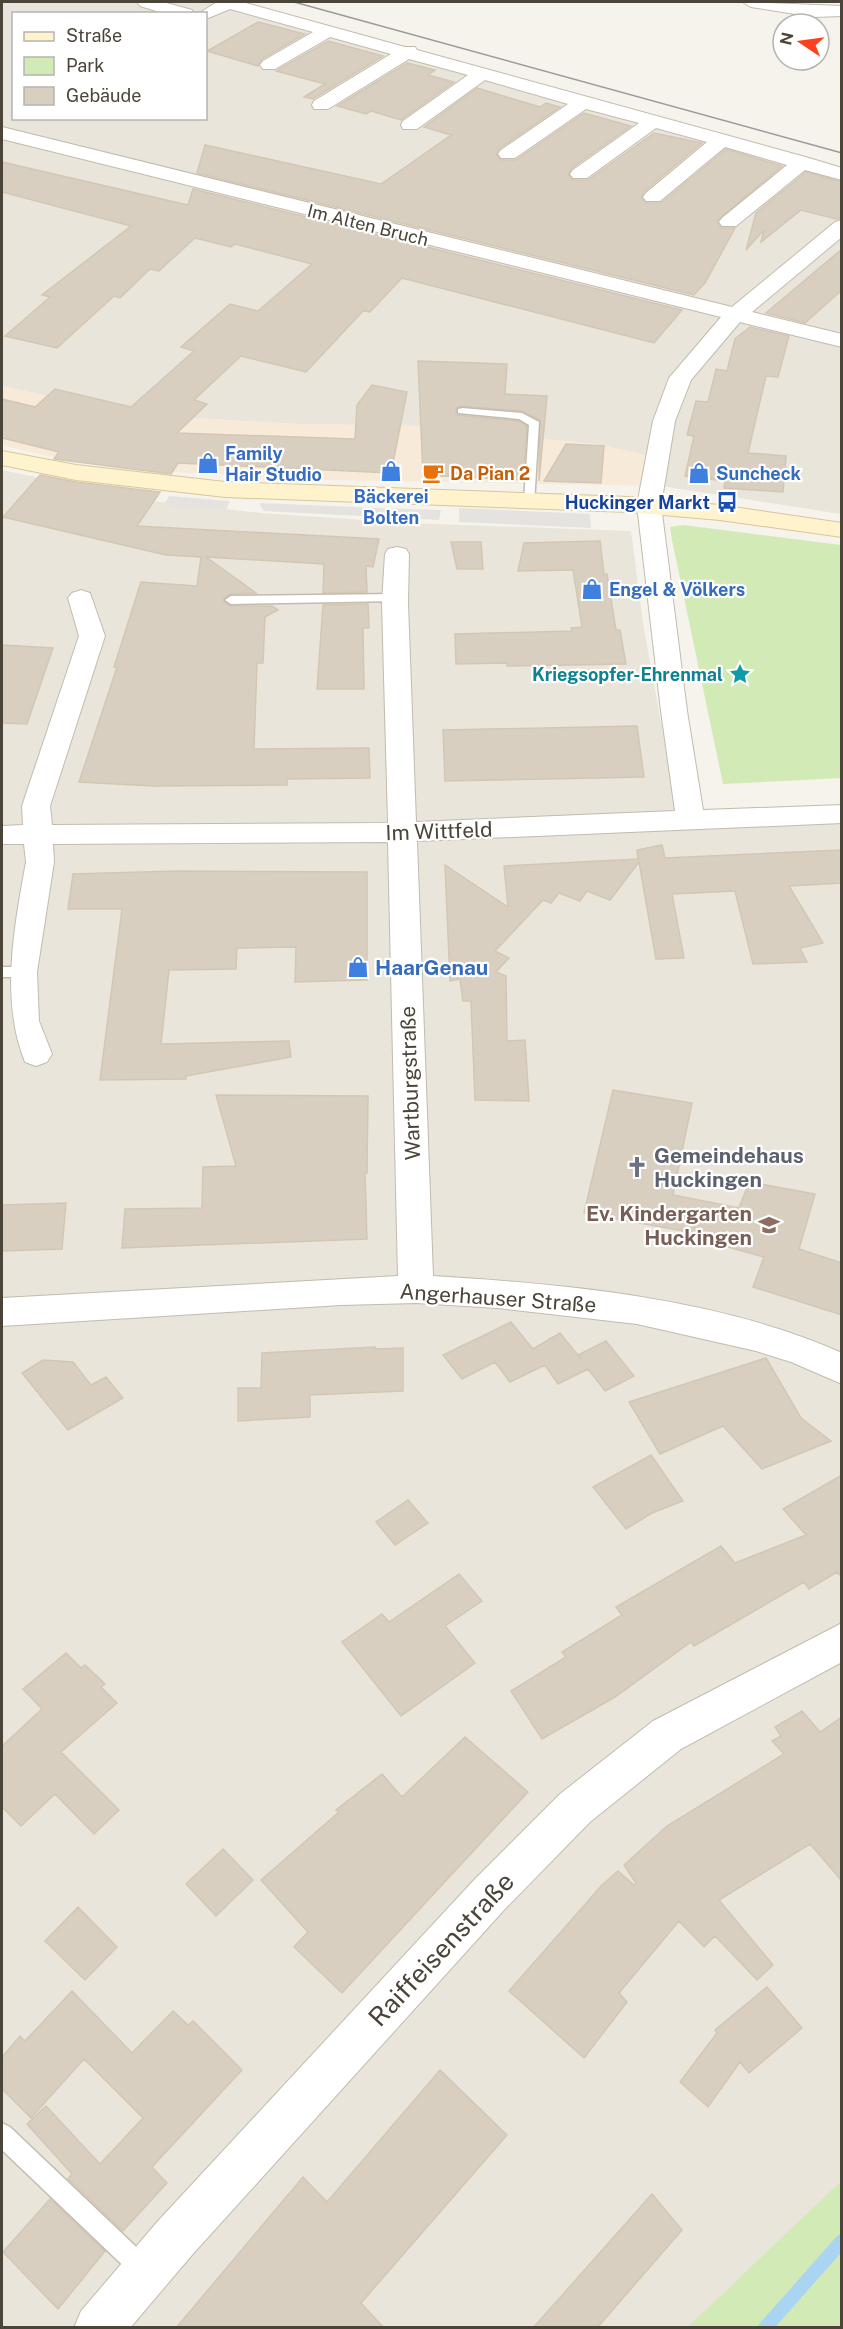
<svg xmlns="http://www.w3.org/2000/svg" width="843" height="2329" font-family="'Public Sans',sans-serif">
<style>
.residential{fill:#eae5da;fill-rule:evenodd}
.commercial{fill:#f7ead8}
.green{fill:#d2eab5}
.parking{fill:#e5e3e0}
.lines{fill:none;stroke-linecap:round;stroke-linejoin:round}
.stream{stroke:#a9d4f2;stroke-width:14}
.building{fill:#d8cfc1;stroke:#d3c7b4;stroke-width:1.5}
.service-casing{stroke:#c2bbae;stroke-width:3}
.minor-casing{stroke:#c2bbae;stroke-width:2}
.secondary-casing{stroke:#d6c79b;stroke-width:2}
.service{fill:#fff;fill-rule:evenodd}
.minor{fill:#fff;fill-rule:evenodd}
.secondary{fill:#fff3cd;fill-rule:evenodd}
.tram{stroke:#9a9a9a;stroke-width:1.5}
.labels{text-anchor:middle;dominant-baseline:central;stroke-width:4.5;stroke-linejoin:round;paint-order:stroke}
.far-street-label{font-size:18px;fill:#4b4439;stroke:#fff}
.far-shop-label{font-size:18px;font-weight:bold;fill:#366cbe;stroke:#fff;text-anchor:start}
.far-food-label{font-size:18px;font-weight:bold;fill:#c56008;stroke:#fff;text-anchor:start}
.far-transit-label{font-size:18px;font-weight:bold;fill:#164399;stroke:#fff;text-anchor:end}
.far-culture-label{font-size:18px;font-weight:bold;fill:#0d838f;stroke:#fff;text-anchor:end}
.street-label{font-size:21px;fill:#4b4439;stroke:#fff}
.shop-label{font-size:21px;font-weight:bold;fill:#366cbe;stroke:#fff;text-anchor:start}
.worship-label{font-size:21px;font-weight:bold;fill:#5b616d;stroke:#fff;text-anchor:start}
.education-label{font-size:21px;font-weight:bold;fill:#785e54;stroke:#fff;text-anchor:end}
.near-street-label{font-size:26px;fill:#4b4439;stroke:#fff}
</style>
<rect width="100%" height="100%" fill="#f6f3ec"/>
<path class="residential" d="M2,2H213L841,180V514L661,486L666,459L594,444L424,426L298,424L137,415L2,386ZM14,14H206V118H14Z
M2,470L144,500L261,513L409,523L631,531L644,630L678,814L841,816V2181L689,2327H2Z"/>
<path class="commercial" d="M2,386L137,415L298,424L424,426L594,444L666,459L661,486L327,480L133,470L72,462L2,445Z"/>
<path class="green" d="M683,525L841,545V778L723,784L672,540L670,527Z
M841,2181V2327H689L691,2324Z"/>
<path class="parking" d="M169,496L230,501L226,510L164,505Z
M259,503L378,508L441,510L439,520L264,511Z
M459,508L590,514L591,528L459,522Z"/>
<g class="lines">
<path class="stream" d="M765,2328L842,2241"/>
</g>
<path class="building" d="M258,22L305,34L262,59L258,66L207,51Z
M328,41L383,56L313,99L304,97L325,84L276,71Z
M407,63L435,70L428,75L454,82L401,120L371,111L366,114L337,106Z
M477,88L540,107L546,103L560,107L500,148L496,154L501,160H516L584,113L631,126L572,168L568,174L573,180H588L654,133L702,143L645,191L641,197L646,203H661L726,149L782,166L717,221L722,228H735L705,283L694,295L197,173L205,145L381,184L451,135L424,127Z
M2,162L188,205L193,189L682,310L654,343L402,278L370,312L363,311L306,372L241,356L194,400L207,404L177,433L355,439L357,405L372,385L407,392L391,473L178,463L171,474L54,459L59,452L2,438V399L35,407L55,389L131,407L194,351L181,347L230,304L258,311L312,264L235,244L231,247L195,238L159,271L150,269L120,298L114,296L57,348L5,336L50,297L42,295L131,226L2,192Z
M806,172L842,182V218L836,219L801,210L761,242L764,230L746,250L756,213Z
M842,249V290L805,323L766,313Z
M750,327L789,336L778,377L766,376L748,453L786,456L783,492L724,488L725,481L685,476L694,436L687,435L696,401L708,402L716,369L727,371L735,339Z
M418,361L507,364L505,394L547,396L539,481L540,420L522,411L462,406L456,408V415L518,421L527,426L523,480L423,475Z
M566,444L604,446L601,483L544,481Z
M40,475L76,482L160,492L137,526L379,539L373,567L366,566L367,592L323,593L324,564L206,557L256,593L231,594L224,598V602L231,606H272L278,610L265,617L263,663H257L254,749L369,748L370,778L287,779V785L154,786L79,782L117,667H114L141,582L197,586L201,557L166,555L3,517Z
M600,541L604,574H607L616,630H620L626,664L507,666V663L456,664L455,634L572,631L571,628L582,627L573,570L518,571L524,543Z
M451,542H481L483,569H457Z
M368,604L369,628H363L364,689H317L323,605Z
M2,645L53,648L27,724L2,723Z
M637,726L644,777L445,781L443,730Z
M662,845L665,858L842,850V883L789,886L823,943L800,948L807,962L753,964L735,891L672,894L684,958L656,959L639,862L610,900L587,891L580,901L559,893L551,903L543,900L495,951L509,958L496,972L506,976L507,1041L525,1040L529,1101L475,1100L471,1001H463L460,979L450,981L445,865L508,907L504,866L638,859L637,850Z
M176,871L367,872V980L295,982L296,947L237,948L236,969L169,970L161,1044L289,1041L291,1057L186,1076V1079L100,1080L122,909H68L73,874Z
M613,1090L692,1103L673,1195L739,1208L749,1182L815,1194L799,1249L842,1263V1315L753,1287L764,1257L724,1246L727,1239L584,1213Z
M216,1095L368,1096L367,1173H365L367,1239L122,1248L125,1209L202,1208L203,1167L236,1166Z
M66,1203L62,1249L2,1251V1205Z
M511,1322L533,1349L560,1333L581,1359L578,1355L606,1341L634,1376L605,1391L588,1369L558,1384L545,1365L510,1382L495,1362L462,1379L443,1355Z
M375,1347V1349L403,1348V1391L310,1395V1417L238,1421V1388H261L262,1353Z
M766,1358L801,1418L831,1441L762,1469L723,1426L660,1454L629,1402Z
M43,1360L73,1362L91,1385L106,1377L123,1398L68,1430L22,1373Z
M651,1455L683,1501L652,1513L626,1529L593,1487Z
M842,1475V1577L837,1572L809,1589L804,1582L694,1646L691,1642L615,1697L542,1739L511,1691L566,1657L562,1652L622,1615L616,1607L721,1546L735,1563L806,1535L783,1509Z
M408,1500L428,1523L395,1545L376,1522Z
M459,1574L482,1601L445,1626L475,1663L401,1716L342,1642L382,1614L389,1622Z
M66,1653L81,1668L85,1665L105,1684L101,1687L117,1703L61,1752L119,1810L94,1834L55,1794L21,1826L2,1807V1746L42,1709L23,1689Z
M802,1711L820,1732L842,1717V1881L810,1844L719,1900L773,1965L757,1980L715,1936L704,1947L679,1921L619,1993L627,2002L584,2058L509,1991L602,1885L618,1871L634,1885L636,1883L624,1865L667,1826L784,1754L772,1741L781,1736L775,1727Z
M465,1737L528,1792L342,1993L294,1947L308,1932L261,1880L339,1812L336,1810L382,1774L402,1797Z
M223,1849L253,1880L216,1916L186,1884Z
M78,1907L117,1947L85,1980L45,1941Z
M767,1987L802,2028L749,2073L740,2062L708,2107L680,2082L717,2033L715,2030Z
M72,1991L132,2053L173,2011L188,2025L193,2021L242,2070L152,2167L167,2183L123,2231L68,2179L72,2174L27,2124L46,2106L100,2164L143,2118L84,2059L31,2118L2,2089V2057L20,2036L25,2041Z
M440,2070L507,2135L361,2303L384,2328H176L303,2177L327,2202Z
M652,2194L682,2230L597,2328H533Z
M50,2199L105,2251L58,2309L3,2252Z"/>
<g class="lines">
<defs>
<path id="service" d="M462,408L522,413L539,422L534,504L524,501L529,425L519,419L458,413V409Z
M395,594L399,595V601L231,604L225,600L231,596Z
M2,967H22L30,972L22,977H2Z
M2,2123L10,2127L151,2261L155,2269L151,2277L143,2281L135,2277L2,2150Z"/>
<path id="minor" d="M137,2H163L192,10L194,14H166L140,6Z
M217,2H242L405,47H415L417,50L809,158L842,168V180L805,170L736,226H722L719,222L722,218L787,165L725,147L660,201H646L643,197L646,193L707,142L656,128L587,178H573L570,174L573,170L639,123L586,109L515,158H501L498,154L501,150L568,104L485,80L417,129H403L401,125L403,121L468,75L409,59L328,109H314L312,105L314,101L391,54L330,37L275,69H263L260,65L263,61L313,32L230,9L206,19V14H198Z
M742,2L842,6V16L814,17L751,7Z
M2,127L732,307L835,222L842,220V237L752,312L842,334V347L740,322L691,380L675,421L661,505L687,711L703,810L842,805V823L417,841L433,1276C565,1284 720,1298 842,1353V1384L791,1362L756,1351L637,1324L498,1308L416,1303L341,1305L2,1326V1298L398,1276L388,842L53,844L54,862L37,972L39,1021L52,1054L47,1062L36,1066L25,1062C0,1001 14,927 26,862L24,844H2V826L23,825L22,806L79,636L68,598L72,593L81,590L90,593L105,636L50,806L52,825L388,823L382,603L385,554L388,549L397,547L406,549L409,554L408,603L416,822L675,811L661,711L637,505L653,421L669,378L721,317L2,139Z
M842,1623V1662L681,1749L590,1822L504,1910L192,2255L130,2328H74L81,2311L158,2221L474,1880L560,1794L653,1721Z"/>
<path id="secondary" d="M2,451L76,465L225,482L629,497L720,505L842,523V537L720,520L629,512L225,497L76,480L2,465Z"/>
</defs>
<use href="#service" class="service-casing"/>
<use href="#minor" class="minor-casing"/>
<use href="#secondary" class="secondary-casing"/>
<use href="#service" class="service"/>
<use href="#minor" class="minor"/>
<use href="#secondary" class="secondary"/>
<path class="tram" d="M294,2L842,153"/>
</g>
<defs>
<symbol id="shop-bare" viewBox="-9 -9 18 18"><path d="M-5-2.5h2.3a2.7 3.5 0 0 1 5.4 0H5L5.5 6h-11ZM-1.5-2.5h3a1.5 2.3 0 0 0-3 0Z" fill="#3f7fe0" stroke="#fff" stroke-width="2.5" paint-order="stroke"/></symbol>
<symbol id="cafe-bare" viewBox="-9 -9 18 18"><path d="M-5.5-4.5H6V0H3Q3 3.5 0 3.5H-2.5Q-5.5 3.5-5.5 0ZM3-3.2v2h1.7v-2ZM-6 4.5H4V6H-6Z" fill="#e8710a" stroke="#fff" stroke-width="2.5" paint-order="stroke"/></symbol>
<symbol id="bus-bare" viewBox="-9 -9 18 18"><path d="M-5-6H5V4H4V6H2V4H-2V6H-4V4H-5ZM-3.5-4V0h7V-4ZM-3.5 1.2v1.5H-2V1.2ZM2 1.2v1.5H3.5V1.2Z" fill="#1a4fb4" stroke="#fff" stroke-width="2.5" paint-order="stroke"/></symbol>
<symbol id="sight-bare" viewBox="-9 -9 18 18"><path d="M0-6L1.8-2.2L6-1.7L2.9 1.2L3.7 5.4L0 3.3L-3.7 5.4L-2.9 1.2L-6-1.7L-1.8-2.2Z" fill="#0f9aa8" stroke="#fff" stroke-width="2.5" paint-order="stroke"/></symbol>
<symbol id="church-bare" viewBox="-9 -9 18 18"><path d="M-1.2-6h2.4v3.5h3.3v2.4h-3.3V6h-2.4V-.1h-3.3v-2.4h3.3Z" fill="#6b7280" stroke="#fff" stroke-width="2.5" paint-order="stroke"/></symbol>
<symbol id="school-bare" viewBox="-9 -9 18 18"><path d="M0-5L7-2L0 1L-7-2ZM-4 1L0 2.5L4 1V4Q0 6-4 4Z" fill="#8d6e63" stroke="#fff" stroke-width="2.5" paint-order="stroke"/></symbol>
</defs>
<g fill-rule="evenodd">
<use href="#shop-bare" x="193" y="448" width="30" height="30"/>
<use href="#shop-bare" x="376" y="456" width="30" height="30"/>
<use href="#cafe-bare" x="418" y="458" width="30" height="30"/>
<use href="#shop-bare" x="684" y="458" width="30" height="30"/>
<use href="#bus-bare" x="712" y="487" width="30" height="30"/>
<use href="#shop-bare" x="577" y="574" width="30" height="30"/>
<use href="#sight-bare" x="725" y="659" width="30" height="30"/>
<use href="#shop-bare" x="343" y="952" width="30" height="30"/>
<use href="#church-bare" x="622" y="1152" width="30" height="30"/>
<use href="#school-bare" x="754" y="1210" width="30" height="30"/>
</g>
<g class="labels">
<g class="far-street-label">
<text transform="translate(368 225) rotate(14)">Im Alten Bruch</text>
</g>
<g class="far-shop-label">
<text x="225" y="453">Family<tspan x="225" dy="21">Hair Studio</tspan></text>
<text x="716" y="473">Suncheck</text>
<text x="391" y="496" text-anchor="middle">Bäckerei<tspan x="391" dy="21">Bolten</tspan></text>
<text x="609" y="589">Engel &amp; Völkers</text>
</g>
<g class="far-food-label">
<text x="450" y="473">Da Pian 2</text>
</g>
<g class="far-transit-label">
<text x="710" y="502">Huckinger Markt</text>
</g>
<g class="far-culture-label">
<text x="723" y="674">Kriegsopfer-Ehrenmal</text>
</g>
<g class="street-label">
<text transform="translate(439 831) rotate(-2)">Im Wittfeld</text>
<text transform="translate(410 1083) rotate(-92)">Wartburgstraße</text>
<text transform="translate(498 1298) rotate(4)">Angerhauser Straße</text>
</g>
<g class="shop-label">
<text x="375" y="967">HaarGenau</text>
</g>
<g class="worship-label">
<text x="654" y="1155">Gemeindehaus<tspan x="654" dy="24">Huckingen</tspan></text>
</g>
<g class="education-label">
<text x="752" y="1213">Ev. Kindergarten<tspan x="752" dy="24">Huckingen</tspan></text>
</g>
<g class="near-street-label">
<text transform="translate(441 1949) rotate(-47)">Raiffeisenstraße</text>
</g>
</g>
<rect width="843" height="2329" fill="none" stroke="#4b4439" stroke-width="6"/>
<rect x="12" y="12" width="195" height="108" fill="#ffffff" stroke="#b7b4b0" stroke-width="1.5"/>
<rect x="24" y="32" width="30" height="9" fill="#fff3cd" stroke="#b7b4b0" stroke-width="1.5"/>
<text x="66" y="42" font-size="18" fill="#4b4439">Straße</text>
<rect x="24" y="57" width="30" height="18" fill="#d2eab5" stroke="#b7b4b0" stroke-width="1.5"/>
<text x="66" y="72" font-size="18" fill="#4b4439">Park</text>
<rect x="24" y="87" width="30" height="18" fill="#d8cfc1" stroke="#b7b4b0" stroke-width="1.5"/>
<text x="66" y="102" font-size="18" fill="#4b4439">Gebäude</text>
<g transform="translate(801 42) rotate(283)"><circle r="28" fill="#ffffff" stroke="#b7b4b0" stroke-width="1.5"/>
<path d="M0-4.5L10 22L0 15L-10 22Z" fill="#fc3f1d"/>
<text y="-9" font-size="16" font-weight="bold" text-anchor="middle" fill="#4b4439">N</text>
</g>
</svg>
